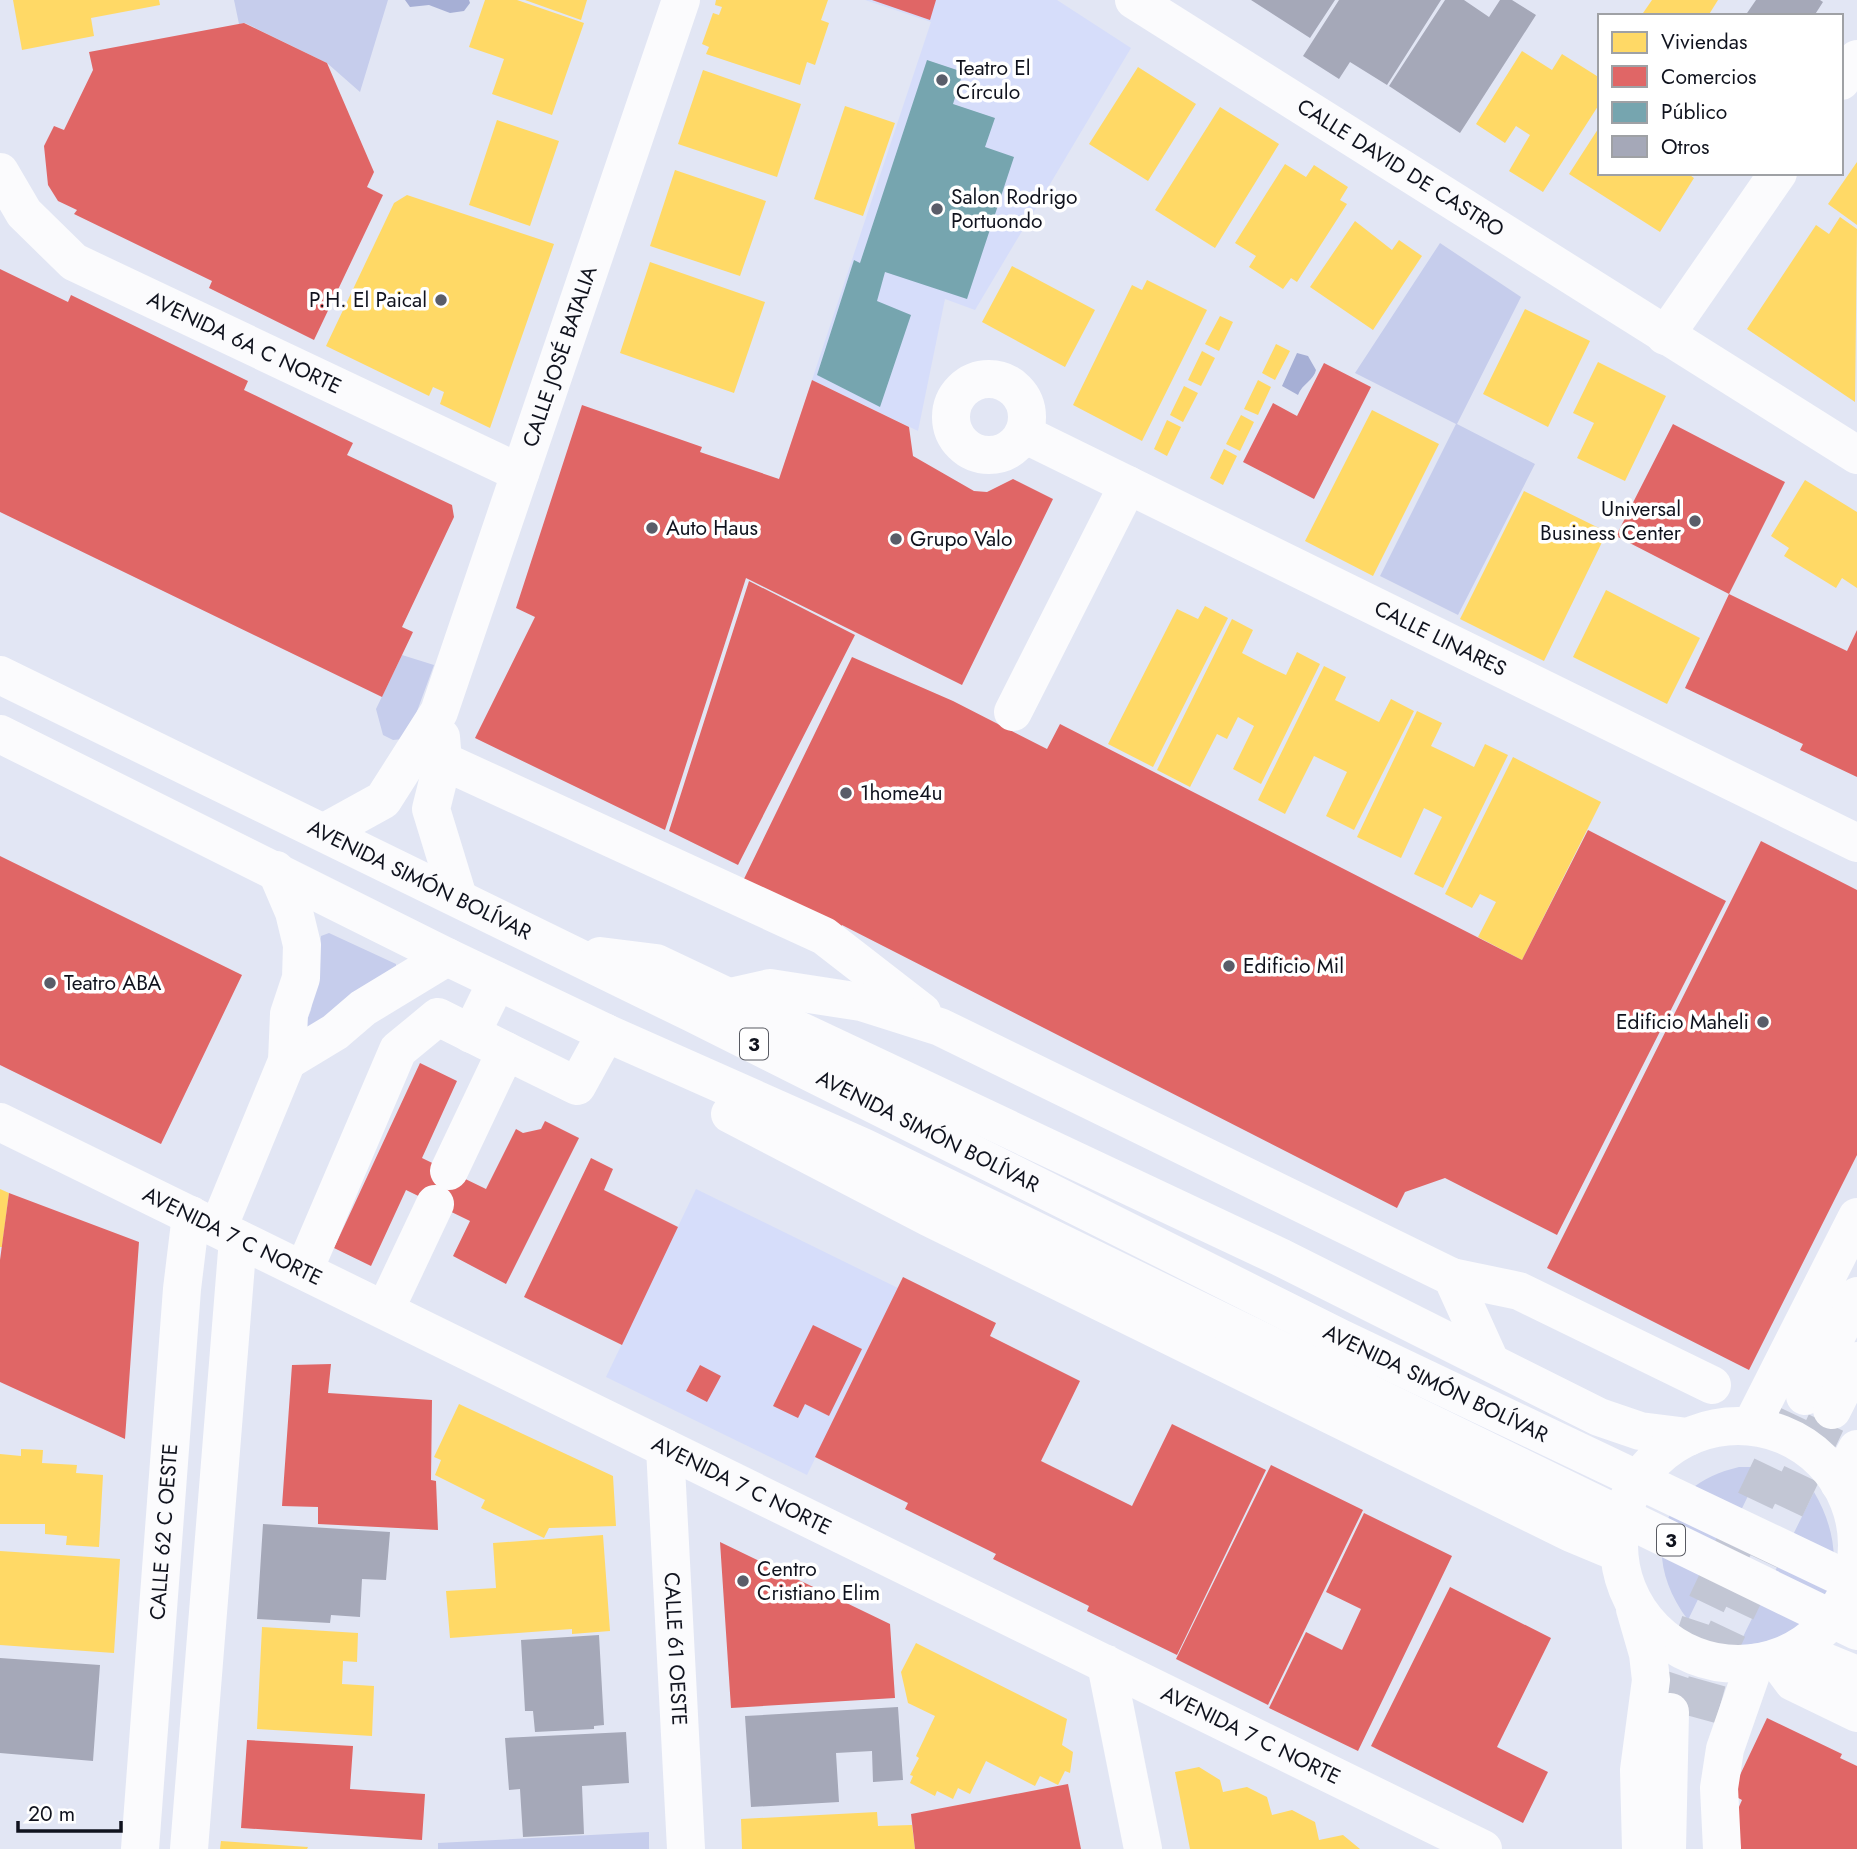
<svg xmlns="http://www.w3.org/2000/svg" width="1857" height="1849" font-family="Jost,sans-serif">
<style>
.built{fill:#d6ddfa}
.green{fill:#c6cdec}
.water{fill:#a6afd5}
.homes{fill:#ffd966}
.shops{fill:#e06666}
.public{fill:#76a5af}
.building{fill:#a5a8b8}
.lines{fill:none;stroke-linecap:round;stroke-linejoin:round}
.major-tunnel{stroke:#c2c6d4;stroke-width:38;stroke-dasharray:38 19;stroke-linecap:butt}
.minor{stroke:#fbfbfd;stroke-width:38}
.major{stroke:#fbfbfd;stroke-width:38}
.poi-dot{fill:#5a5d69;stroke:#fff;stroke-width:2.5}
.labels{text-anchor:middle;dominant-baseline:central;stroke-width:7;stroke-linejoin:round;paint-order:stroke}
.shield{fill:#fff;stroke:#585a62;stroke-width:2}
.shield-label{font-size:19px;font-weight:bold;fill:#10131e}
.poi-label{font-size:21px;fill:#10131e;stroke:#fff;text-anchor:start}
.street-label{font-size:21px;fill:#10131e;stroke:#fff}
</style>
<rect width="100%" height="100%" fill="#e2e6f4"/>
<path class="built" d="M865,0H1057L1131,48L975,310L945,299L918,431L812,380L931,22Z
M696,1189L898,1288L807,1475L606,1377Z"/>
<path class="green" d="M234,0H388L360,92L327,63L245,23L239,24Z
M1440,243L1521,297L1457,424L1535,464L1458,615L1380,576L1456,424L1355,373Z
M402,655L434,665L412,725L403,739L393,740L383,735L376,709Z
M329,933L396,964V970L305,1035L302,1033L311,1010L321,936Z
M1739,1467H1762L1688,1620C1640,1556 1658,1486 1739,1467Z
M1814,1492C1857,1565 1829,1642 1739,1645Z
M649,1832V1849H438V1843Z"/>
<path class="water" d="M405,0H469L470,3L464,11L450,13L429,5L410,7Z
M1297,353L1308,356L1316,370C1314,380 1302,384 1298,395L1282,386Z"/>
<path class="homes" d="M13,0H159L160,5L91,18L94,36L22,50Z
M485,0H517L584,23L552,115L492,94L504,59L469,47Z
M525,0H587L581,20Z
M716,0H828L821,20L829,23L815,65L807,62L800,85L706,54L709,47L702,44L713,13L719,15L722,7L715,5Z
M1652,0H1718L1708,16H1641Z
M1522,51L1552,70L1562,54L1600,78V103L1543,192L1509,171L1530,135L1516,126L1505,143L1476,124Z
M1138,67L1196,104L1148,181L1089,144Z
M703,70L801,104L777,177L678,144Z
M845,106L895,123L863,216L814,199Z
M1220,107L1279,144L1215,248L1155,210Z
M497,120L559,141L530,226L469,205Z
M1600,126V173H1687L1694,178L1660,232L1569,174Z
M1857,162V225L1828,204Z
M1285,164L1306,177L1314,165L1348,187L1340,200L1347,204L1297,282L1291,278L1283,289L1249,267L1256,256L1235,243Z
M675,170L766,201L740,276L650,246Z
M407,195L554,244L490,428L440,404L444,392L433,387L429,396L326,346L394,203Z
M1840,217L1857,229L1855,402L1747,329L1816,225L1829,234Z
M1355,221L1392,250L1399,240L1422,256L1373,330L1310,287Z
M650,262L765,302L734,393L620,353Z
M1012,266L1095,310L1065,367L982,322Z
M1147,280L1207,310L1142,441L1073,405L1132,285L1142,290Z
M1525,309L1590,341L1548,427L1483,394Z
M1220,316L1233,322L1219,351L1205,344Z
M1276,344L1290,351L1275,380L1262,373Z
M1202,351L1215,358L1201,386L1188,380Z
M1598,362L1666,396L1625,481L1577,458L1594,423L1573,413Z
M1258,380L1271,387L1258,415L1244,409Z
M1184,386L1198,393L1183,422L1170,415Z
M1372,410L1439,444L1373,576L1305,541Z
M1241,415L1254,422L1240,451L1226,444Z
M1167,420L1181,427L1167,456L1154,449Z
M1224,449L1237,456L1223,485L1210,478Z
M1805,480L1857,512V588L1842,578L1836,588L1784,556L1789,548L1771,536Z
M1524,491L1607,532L1544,661L1460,619Z
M1606,590L1700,638L1667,704L1573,657Z
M1205,606L1228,618L1153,767L1108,744L1177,609L1198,619Z
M1232,619L1253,630L1242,653L1265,665L1286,675L1297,652L1320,664L1261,784L1233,769L1254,726L1238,717L1227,739L1217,734L1190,787L1157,770Z
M1324,666L1346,677L1335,700L1379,722L1391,699L1414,711L1354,830L1326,816L1347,772L1314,756L1285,814L1258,800Z
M1417,711L1442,723L1431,746L1450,755L1474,767L1485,744L1508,755L1443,888L1414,874L1442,817L1424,808L1401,858L1357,837Z
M1513,757L1601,802L1522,960L1478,937L1496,902L1480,894L1472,908L1445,894Z
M0,1189L9,1193L2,1247H0Z
M459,1404L613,1476L616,1526L549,1528L544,1538L481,1508L485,1500L435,1475L441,1460L434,1457Z
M21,1449L43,1450L42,1463L77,1465L76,1473L103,1475L99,1547L66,1545L67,1536L45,1534V1524H0V1454L21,1456Z
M603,1535L610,1631L572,1634V1629L450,1638L446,1591L496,1588L493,1543Z
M0,1551L120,1559L114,1653L0,1645Z
M262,1627L358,1633L357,1662L343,1661L342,1684L374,1686L372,1736L257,1729Z
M916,1643L1067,1719L1062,1745L1073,1752L1070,1773L1065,1771L1058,1785L1040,1776L1035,1786L986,1761L970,1794L958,1788L953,1799L937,1791L935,1796L910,1783L913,1776L910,1775L919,1758L916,1756L935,1716L908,1703L901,1672Z
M1199,1767L1220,1780L1223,1792L1247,1787L1267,1797L1272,1815L1292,1810L1315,1822L1319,1840L1343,1835L1360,1849H1190L1175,1772Z
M877,1812L878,1826L912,1825L915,1849H742L741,1819Z
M221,1841L308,1847L307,1849H220Z"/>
<path class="shops" d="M872,0H936L930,20Z
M244,23L327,63L374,172L367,187L383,195L314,340L209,288L212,281L74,214L77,210L58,201L48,185L44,146L54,126L64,130L93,70L89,52Z
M0,269L68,302L71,295L248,381L244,390L353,443L347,455L452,505L454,517L402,627L413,632L382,697L0,512Z
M1324,363L1371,387L1314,499L1243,462L1273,403L1297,416Z
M812,380L909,427L913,456L974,491L987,492L1013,479L1053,499L962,685L746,578L665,830L475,738L535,617L516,608L582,405L702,447L700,452L779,479Z
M1673,424L1785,482L1729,594L1616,536Z
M749,581L855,635L738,865L669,831Z
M1729,594L1847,651L1857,630V777L1800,750L1803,744L1685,688Z
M852,657L953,701L1047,749L1060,724L1522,960L1588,830L1726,901L1557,1235L1445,1178L1405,1192L1397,1208L842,925L839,934L741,885Z
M1761,841L1857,890V1155L1749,1370L1547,1268Z
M0,856L242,975L161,1144L0,1065Z
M420,1063L457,1081L422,1158L486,1189L516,1129L523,1133L541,1129L545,1121L579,1138L506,1284L453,1256L470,1221L406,1190L371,1266L334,1248Z
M591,1158L613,1169L604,1190L678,1227L622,1345L524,1297Z
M9,1193L139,1242L125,1439L0,1382V1260Z
M903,1277L996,1323L990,1336L1080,1381L1041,1461L1132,1506L1172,1424L1266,1470L1177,1655L1087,1611L1089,1606L993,1559L996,1554L905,1509L908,1503L815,1457Z
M813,1325L862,1349L829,1416L805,1404L798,1418L773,1406Z
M331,1364L328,1393L432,1400L431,1480L436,1481L438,1530L318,1524V1507L282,1506L292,1365Z
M700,1365L721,1376L707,1402L686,1391Z
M1271,1465L1363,1510L1268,1705L1176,1659Z
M1364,1513L1452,1556L1358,1751L1269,1708L1306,1632L1342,1650L1361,1609L1326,1592Z
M720,1542L890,1624L895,1698L731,1708Z
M1450,1587L1551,1638L1497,1747L1548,1772L1523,1823L1371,1746Z
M1767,1718L1842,1754L1840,1758L1857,1766V1849H1741L1735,1816L1742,1800L1731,1794Z
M247,1740L353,1746L350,1789L425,1794L422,1840L241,1828Z
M1068,1784L1081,1849H915L911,1814Z"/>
<path class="public" d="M927,60L963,72L953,104L995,118L985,147L1014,157L967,299L885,272L877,301L911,315L880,407L817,375L854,260L860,263Z"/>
<path class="building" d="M1251,0H1335L1310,38Z
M1339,0H1441L1387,85L1350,62L1339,79L1303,56Z
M1445,0H1464L1489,17L1500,0H1512L1536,15L1460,133L1389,86Z
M1756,0H1820L1823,2L1814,16H1745Z
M263,1524L390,1532L386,1580L362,1579L360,1617L331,1615L330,1623L257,1619Z
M599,1635L604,1725L594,1726V1729L535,1732L533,1711H525L521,1640Z
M0,1658L100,1665L93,1761L0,1753Z
M898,1707L903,1780L873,1782L872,1751L836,1753L839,1802L751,1807L745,1716Z
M626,1732L629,1783L582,1786L584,1834L523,1837L520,1789L509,1790L505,1738Z"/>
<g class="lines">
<path class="major-tunnel" d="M1670,1712L1706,1605L1805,1396
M1697,1718L1713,1660L1832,1410"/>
<g class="minor">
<path id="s1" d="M1134,0L1857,455"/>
<path d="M1841,81L1857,59"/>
<path id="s2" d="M0,172L24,213L74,262L520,473"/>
<path d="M1665,336L1778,173"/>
<circle cx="989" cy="417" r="38"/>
<path id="s3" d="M1024,434L1857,843"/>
<path d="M1013,712L1128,485"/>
<path d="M441,737L443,761L431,809L458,897"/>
<path d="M443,761L824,936L922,1012"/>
<path id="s4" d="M325,832L383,800L439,712L681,0"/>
<path d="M726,998L770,988L861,1002L940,1027L1452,1277L1490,1361"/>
<path d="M471,1034L497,981"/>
<path d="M506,1051L577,1086L606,1033"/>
<path d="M287,1061L335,1032L363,1008L447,957"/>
<path id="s5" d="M0,1122L1483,1849"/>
<path d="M218,1228L287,1061L289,1014L301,978L302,945L294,912L276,870"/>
<path d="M304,1270L398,1050L438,1017L506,1051L449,1171"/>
<path d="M1452,1277L1519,1291L1712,1385"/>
<path d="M385,1310L435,1204"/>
<path id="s6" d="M665,1448L686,1849"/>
<path d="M1776,1659L1793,1682L1857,1713"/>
<path d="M1106,1664L1143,1849"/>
<path id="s7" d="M140,1849L182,1289L191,1215"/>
<path d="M189,1849L238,1239"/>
</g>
<g class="major">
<path id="s8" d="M0,675L692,1013L1340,1338L1857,1584"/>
<path d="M0,734L447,957L606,1033L863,1147L1857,1631"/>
<path d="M600,956L656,963L1282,1258L1599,1417L1640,1431L1688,1437"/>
<path d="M730,1114L928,1217L1571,1533L1619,1553"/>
<path d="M1805,1396L1857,1296"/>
<path d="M1832,1410L1857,1361"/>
<path d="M1751,1426L1857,1217"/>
<circle cx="1738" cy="1545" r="119"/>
<path d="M1839,1483L1857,1449"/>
<path d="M1635,1609L1648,1654L1651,1680L1639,1770L1641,1849"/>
<path d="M1796,1650L1857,1675"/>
<path d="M1667,1849L1670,1712"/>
<path d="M1722,1849L1719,1788L1725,1749L1755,1663"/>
</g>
</g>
<g class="poi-dot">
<circle cx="942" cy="80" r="7"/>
<circle cx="937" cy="209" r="7"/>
<circle cx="441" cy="300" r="7"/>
<circle cx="1695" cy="521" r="7"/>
<circle cx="652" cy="528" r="7"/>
<circle cx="896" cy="539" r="7"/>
<circle cx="846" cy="793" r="7"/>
<circle cx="1229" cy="966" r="7"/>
<circle cx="50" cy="983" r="7"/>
<circle cx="1763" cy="1022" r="7"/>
<circle cx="743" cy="1581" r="7"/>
</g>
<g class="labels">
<g class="shield">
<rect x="740" y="1028.5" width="28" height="31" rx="5"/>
<rect x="1657" y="1524.5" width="28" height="31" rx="5"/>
</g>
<g class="shield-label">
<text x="754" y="1044">3</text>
<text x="1671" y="1540">3</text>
</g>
<g class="poi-label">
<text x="956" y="68">Teatro El<tspan x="956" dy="24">Círculo</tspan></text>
<text x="951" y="197">Salon Rodrigo<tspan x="951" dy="24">Portuondo</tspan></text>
<text x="427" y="300" text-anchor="end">P.H. El Paical</text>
<text x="1681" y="509" text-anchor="end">Universal<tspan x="1681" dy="24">Business Center</tspan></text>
<text x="666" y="528">Auto Haus</text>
<text x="910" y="539">Grupo Valo</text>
<text x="860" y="793">1home4u</text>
<text x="1243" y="966">Edificio Mil</text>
<text x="64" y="983">Teatro ABA</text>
<text x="1749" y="1022" text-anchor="end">Edificio Maheli</text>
<text x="757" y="1569">Centro<tspan x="757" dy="24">Cristiano Elim</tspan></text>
</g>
<g class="street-label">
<text stroke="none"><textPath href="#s1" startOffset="315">CALLE DAVID DE CASTRO</textPath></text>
<text stroke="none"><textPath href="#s2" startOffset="306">AVENIDA 6A C NORTE</textPath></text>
<text stroke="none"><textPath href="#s4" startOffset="546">CALLE JOSÉ BATALIA</textPath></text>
<text stroke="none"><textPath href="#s3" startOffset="464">CALLE LINARES</textPath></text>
<text stroke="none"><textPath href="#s8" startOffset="467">AVENIDA SIMÓN BOLÍVAR</textPath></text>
<text stroke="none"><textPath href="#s8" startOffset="1034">AVENIDA SIMÓN BOLÍVAR</textPath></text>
<text stroke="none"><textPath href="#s5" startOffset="259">AVENIDA 7 C NORTE</textPath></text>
<text stroke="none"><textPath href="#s8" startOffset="1601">AVENIDA SIMÓN BOLÍVAR</textPath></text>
<text stroke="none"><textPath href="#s5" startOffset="826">AVENIDA 7 C NORTE</textPath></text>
<text stroke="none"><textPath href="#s7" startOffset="318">CALLE 62 C OESTE</textPath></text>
<text stroke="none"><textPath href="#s6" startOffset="201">CALLE 61 OESTE</textPath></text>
<text stroke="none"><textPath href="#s5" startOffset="1393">AVENIDA 7 C NORTE</textPath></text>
</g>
</g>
<rect x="1598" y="14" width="245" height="161" fill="#ffffff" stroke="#9fa1a5" stroke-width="2"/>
<rect x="1612" y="32" width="35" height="21" fill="#ffd966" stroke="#9fa1a5" stroke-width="2"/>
<text x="1661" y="49" font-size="21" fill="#10131e">Viviendas</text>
<rect x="1612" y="66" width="35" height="21" fill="#e06666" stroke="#9fa1a5" stroke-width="2"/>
<text x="1661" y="84" font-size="21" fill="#10131e">Comercios</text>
<rect x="1612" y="102" width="35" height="21" fill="#76a5af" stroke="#9fa1a5" stroke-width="2"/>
<text x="1661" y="119" font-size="21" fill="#10131e">Público</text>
<rect x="1612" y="136" width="35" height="21" fill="#a5a8b8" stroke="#9fa1a5" stroke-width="2"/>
<text x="1661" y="154" font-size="21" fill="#10131e">Otros</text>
<path d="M18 1821v10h103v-10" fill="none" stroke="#10131e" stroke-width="3.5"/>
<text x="28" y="1821" font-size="21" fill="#10131e" stroke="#ffffff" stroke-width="5" paint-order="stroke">20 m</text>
</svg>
